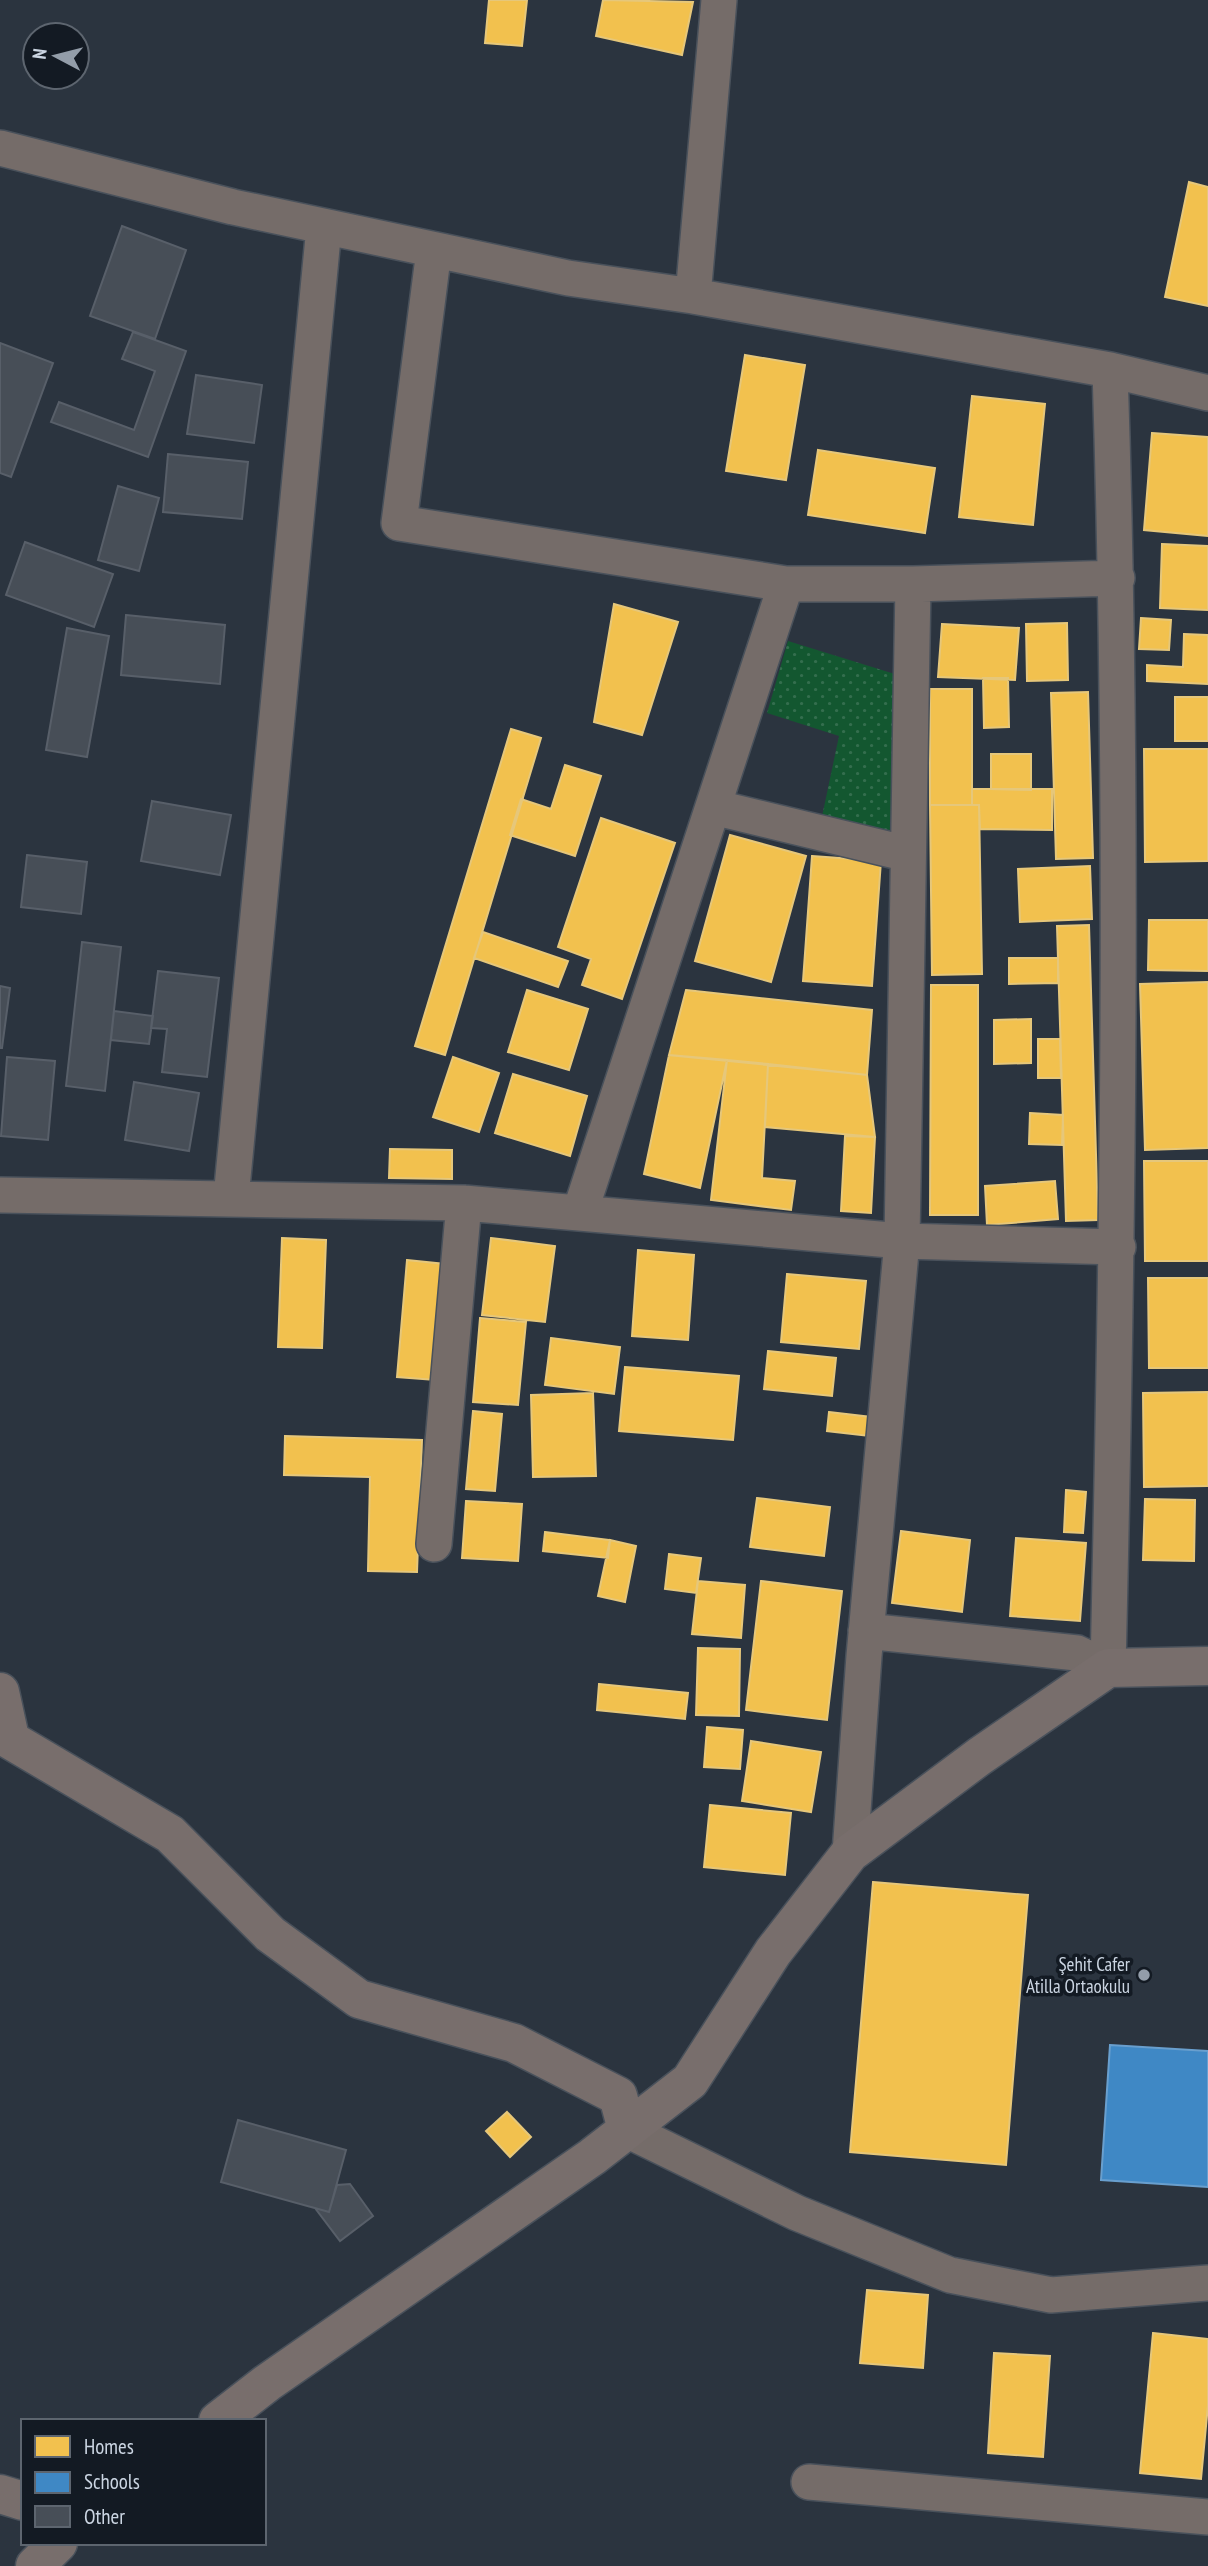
<svg xmlns="http://www.w3.org/2000/svg" width="1208" height="2566" font-family="'PT Sans Narrow',sans-serif">
<style>
.park{fill:url(#park-dots)}
.homes{fill:#f2c14e;stroke:#e6c77a;stroke-width:2}
.schools{fill:#3f88c5;stroke:#699fce;stroke-width:2}
.building{fill:#474e57;stroke:#585f69;stroke-width:2}
.lines{fill:none;stroke-linecap:round;stroke-linejoin:round}
.street-casing{stroke:#49515b;stroke-width:38}
.secondary-casing{stroke:#49515b;stroke-width:41}
.street{stroke:#756c69;stroke-width:35}
.secondary{stroke:#786e6c;stroke-width:38}
.poi-dot{fill:#939da9;stroke:#131a23;stroke-width:2.5}
.labels{text-anchor:middle;dominant-baseline:central;stroke-width:7;stroke-linejoin:round;paint-order:stroke}
.poi-label{font-size:19px;fill:#cbd5e2;stroke:#131a23;text-anchor:end}
</style>
<defs>
<pattern id="park-dots" width="8" height="8" patternUnits="userSpaceOnUse" patternTransform="scale(1.75)"><rect width="8" height="8" fill="#135730"/><path d="M2 2h.1M6 6h.1" fill="none" stroke="#346e4e" stroke-width="1.8" stroke-linecap="round"/></pattern>
</defs>
<rect width="100%" height="100%" fill="#2b343f"/>
<path class="park" d="M788,641L898,675L897,751L889,838L820,826L839,736L767,713Z"/>
<path class="homes" d="M489,0H527L522,46L485,43Z
M603,0L693,2L682,55L596,36Z
M1189,182L1208,187V306L1165,297Z
M745,355L805,365L786,480L726,471Z
M972,396L1045,404L1033,525L959,517Z
M1152,433L1208,437V536L1144,530Z
M818,450L935,468L925,533L808,515Z
M1162,544L1208,546V610L1160,608Z
M614,604L678,622L642,735L594,722Z
M1141,618L1171,620L1169,650L1139,649Z
M1067,623L1068,680L1027,681L1026,624Z
M942,624L1019,628L1015,680L938,677Z
M1184,634L1208,635V684L1147,681V665L1183,667Z
M983,678H1008L1009,727L984,728Z
M930,689H972V805H930Z
M1088,692L1093,858L1056,859L1051,693Z
M1175,697H1208V741H1175Z
M511,729L541,738L445,1055L415,1046Z
M1144,749H1208V861L1145,862Z
M991,754H1031V790L991,789Z
M565,765L601,776L575,856L510,835L521,799L551,809Z
M972,789H1052V830L980,829L979,805H972Z
M930,805H979L982,974L932,975Z
M601,818L675,843L622,999L582,985L591,959L558,947Z
M730,835L806,856L771,982L695,961Z
M812,856L881,861L872,986L803,981Z
M1090,866L1092,919L1020,922L1018,869Z
M1149,920H1208V971L1148,970Z
M1089,925L1098,1220L1066,1221L1057,926Z
M483,932L568,961L558,987L474,958Z
M1009,958H1058V983L1009,984Z
M1208,982V1148L1145,1150L1140,984Z
M931,985H978V1215H930Z
M527,990L588,1009L569,1070L508,1052Z
M686,990L872,1010L867,1075L669,1055Z
M1031,1019V1063L994,1064V1020Z
M1038,1039H1060L1061,1078H1038Z
M669,1055L727,1060L700,1188L644,1174Z
M453,1057L499,1073L479,1132L433,1117Z
M727,1060L768,1064L762,1178L795,1181L791,1210L711,1200Z
M768,1064L867,1075L875,1137L765,1127Z
M513,1074L587,1096L570,1156L495,1133Z
M1030,1113L1063,1115L1062,1145L1029,1144Z
M845,1136L875,1137L871,1213L841,1211Z
M390,1149L452,1150V1179L389,1178Z
M1144,1161H1208V1261H1145Z
M1055,1181L1058,1219L987,1225L985,1186Z
M282,1238L326,1240L322,1348L278,1347Z
M491,1238L555,1246L545,1322L482,1315Z
M638,1250L694,1255L688,1340L632,1336Z
M407,1260L445,1264L435,1380L397,1377Z
M787,1274L866,1281L859,1349L781,1342Z
M1148,1278H1208V1368H1149Z
M480,1318L526,1322L518,1405L473,1402Z
M551,1338L620,1347L614,1394L545,1385Z
M768,1351L836,1358L832,1396L764,1389Z
M625,1367L739,1376L733,1440L619,1431Z
M1208,1392V1486L1144,1487L1143,1393Z
M593,1393L596,1476L533,1477L531,1395Z
M473,1411L502,1414L495,1491L466,1489Z
M829,1412L871,1417L869,1436L827,1431Z
M285,1436L422,1440L417,1572L368,1571L370,1477L284,1475Z
M1066,1490L1086,1492L1083,1533L1064,1532Z
M757,1498L830,1507L824,1556L750,1547Z
M1145,1499L1195,1500L1194,1561L1143,1560Z
M466,1501L522,1504L518,1561L462,1558Z
M901,1531L970,1540L962,1612L892,1603Z
M545,1532L610,1540L608,1558L543,1551Z
M1016,1538L1086,1543L1080,1621L1010,1616Z
M610,1540L636,1546L625,1602L598,1596Z
M669,1554L701,1558L696,1593L665,1589Z
M698,1581L745,1585L741,1638L692,1634Z
M761,1581L842,1591L827,1720L746,1710Z
M698,1648L740,1649L739,1716L696,1715Z
M599,1684L688,1693L685,1719L597,1710Z
M707,1727L743,1730L740,1769L704,1767Z
M751,1741L821,1752L811,1812L742,1801Z
M710,1805L791,1813L785,1875L704,1867Z
M873,1882L1028,1895L1006,2165L850,2152Z
M507,2112L531,2137L510,2157L486,2131Z
M867,2290L928,2295L923,2368L860,2363Z
M1153,2333L1208,2339V2405L1201,2479L1140,2473Z
M994,2353L1050,2356L1043,2457L988,2453Z"/>
<path class="schools" d="M1110,2045L1208,2051V2187L1101,2180Z"/>
<path class="building" d="M122,226L186,250L155,339L90,316Z
M133,332L186,351L148,457L51,422L59,402L134,430L155,371L122,359Z
M0,343L53,363L11,477L0,473Z
M196,375L262,385L254,443L187,434Z
M168,454L248,462L242,519L163,512Z
M118,486L159,498L139,571L98,560Z
M25,542L113,574L94,627L6,595Z
M126,615L225,625L220,684L121,675Z
M67,628L109,636L87,757L46,750Z
M152,801L231,815L220,875L141,861Z
M27,855L87,862L81,914L21,907Z
M82,942L121,947L105,1091L66,1086Z
M158,971L219,978L207,1077L162,1072L167,1029L151,1028Z
M0,986L10,988L2,1048H0Z
M114,1011L153,1016L149,1044L111,1040Z
M7,1057L55,1061L48,1140L1,1136Z
M134,1082L199,1093L189,1151L125,1140Z
M238,2120L346,2150L329,2212L221,2182Z
M350,2184L373,2216L340,2241L315,2208L329,2212L337,2185Z"/>
<g class="lines">
<defs>
<path id="street" d="M0,148L233,207L568,278L693,296L1110,370L1208,393
M434,250L399,523L786,584H913L1117,578
M693,296L719,0
M713,807L908,854
M0,1195L464,1203L902,1241L1118,1247
M231,1198L324,227
M580,1212L786,584
M434,1544L464,1203
M866,1631L1077,1653L1108,1668C1118,1235 1124,802 1110,370
M850,1853L864,1656L902,1241L913,584
M627,2130L797,2213L950,2275L1051,2295L1208,2283
M809,2482L1208,2517"/>
<path id="secondary" d="M0,1692L10,1738
M0,1734L170,1834L270,1934L359,1999L514,2043L618,2096L627,2130
M218,2421L267,2383L592,2157L690,2081L773,1952L850,1853L980,1756L1108,1668L1208,1666
M0,2494L23,2501
M35,2566L58,2543"/>
</defs>
<use href="#street" class="street-casing"/>
<use href="#secondary" class="secondary-casing"/>
<use href="#street" class="street"/>
<use href="#secondary" class="secondary"/>
</g>
<circle class="poi-dot" cx="1144" cy="1975" r="7"/>
<g class="labels">
<g class="poi-label">
<text x="1130" y="1964">Şehit Cafer<tspan x="1130" dy="22">Atilla Ortaokulu</tspan></text>
</g>
</g>
<rect x="21" y="2419" width="245" height="126" fill="#131a23" stroke="#5d656f" stroke-width="2"/>
<rect x="35" y="2436" width="35" height="21" fill="#f2c14e" stroke="#5d656f" stroke-width="2"/>
<text x="84" y="2454" font-size="21" fill="#cbd5e2">Homes</text>
<rect x="35" y="2472" width="35" height="21" fill="#3f88c5" stroke="#5d656f" stroke-width="2"/>
<text x="84" y="2489" font-size="21" fill="#cbd5e2">Schools</text>
<rect x="35" y="2506" width="35" height="21" fill="#474e57" stroke="#5d656f" stroke-width="2"/>
<text x="84" y="2524" font-size="21" fill="#cbd5e2">Other</text>
<g transform="translate(56 56) rotate(277)"><circle r="33" fill="#131a23" stroke="#5d656f" stroke-width="2"/>
<path d="M0-5L12 26L0 18L-12 26Z" fill="#939da9"/>
<text y="-10" font-size="19" font-weight="bold" text-anchor="middle" fill="#cbd5e2">N</text>
</g>
</svg>
